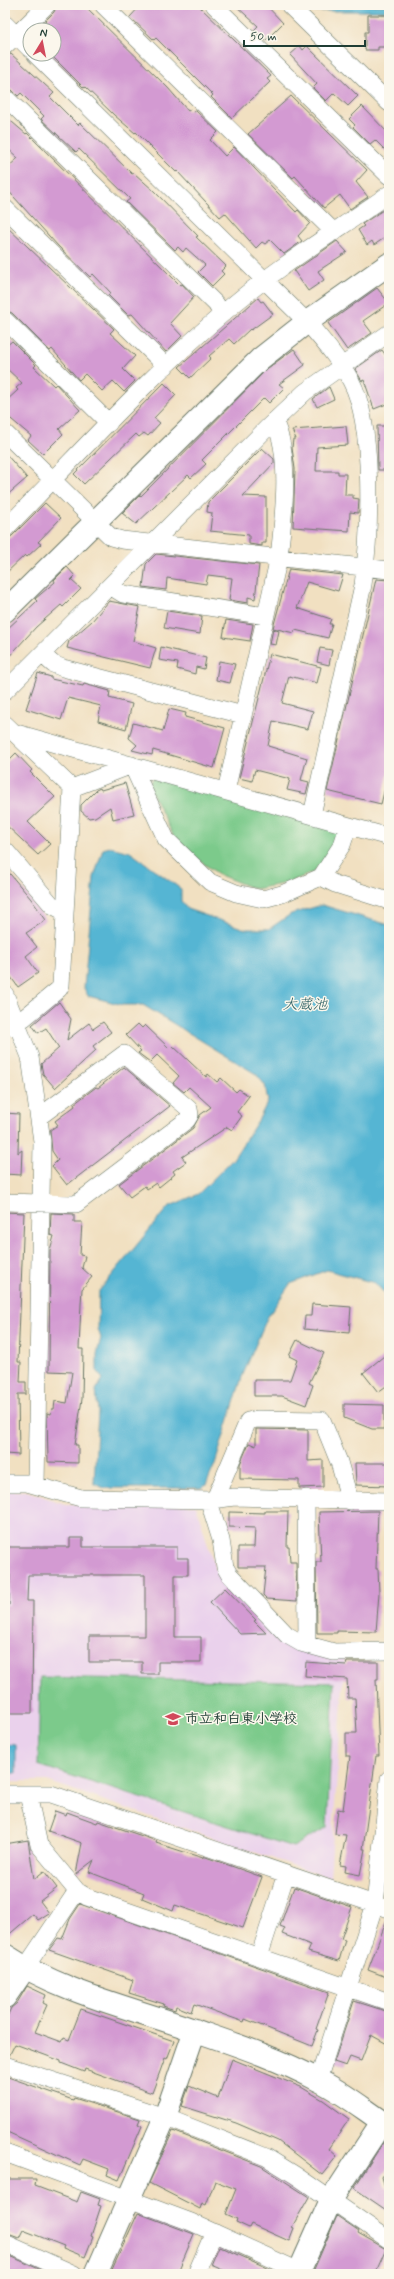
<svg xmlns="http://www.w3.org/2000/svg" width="394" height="2279" font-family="Mynerve,'Klee One',sans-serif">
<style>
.built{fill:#ead1ec}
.green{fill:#7bca8b;stroke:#4d8460}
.water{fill:#54b5d3;stroke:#3a7984}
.building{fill:#d39ad2}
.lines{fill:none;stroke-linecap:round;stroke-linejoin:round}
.minor-casing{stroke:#687665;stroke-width:18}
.tertiary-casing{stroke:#687665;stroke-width:24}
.minor{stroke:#fff;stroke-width:17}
.tertiary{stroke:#fff;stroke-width:22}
.labels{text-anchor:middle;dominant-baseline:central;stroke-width:3;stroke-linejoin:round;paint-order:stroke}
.poi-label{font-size:14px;font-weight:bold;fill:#1f3d34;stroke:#fbf7ec;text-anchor:start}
.water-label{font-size:15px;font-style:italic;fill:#2f6164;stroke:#fbf7ec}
</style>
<rect width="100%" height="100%" fill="#fbf7ec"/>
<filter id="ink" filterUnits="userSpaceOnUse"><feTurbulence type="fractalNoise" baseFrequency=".025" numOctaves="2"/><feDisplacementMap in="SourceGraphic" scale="8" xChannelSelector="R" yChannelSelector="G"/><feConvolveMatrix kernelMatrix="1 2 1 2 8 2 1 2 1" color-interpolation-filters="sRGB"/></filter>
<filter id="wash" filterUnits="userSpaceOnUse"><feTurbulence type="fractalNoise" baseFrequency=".012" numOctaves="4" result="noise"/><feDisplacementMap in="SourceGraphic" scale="16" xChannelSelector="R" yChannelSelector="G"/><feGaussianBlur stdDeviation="0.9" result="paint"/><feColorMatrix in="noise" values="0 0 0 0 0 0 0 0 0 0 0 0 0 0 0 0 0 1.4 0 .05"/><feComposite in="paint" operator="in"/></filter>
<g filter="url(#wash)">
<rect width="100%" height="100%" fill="#f1e0c1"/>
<path class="built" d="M5,1491H26L65,1504L196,1505L215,1569L278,1637L345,1657L330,1878L47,1781H5Z"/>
<path class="green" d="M153,777L341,831L335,846L314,872L287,883L255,889L220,875L194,857L173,835L148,785Z
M40,1677L334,1683L327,1827L293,1847L38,1765Z"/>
<path class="water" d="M305,5H389V11H312Z
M110,847L130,852L181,889V901L187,909L245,929H269L291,914L322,905L389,925V1298L375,1283L327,1270L290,1284L267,1318L242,1377L215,1464L206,1485L202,1488H104L94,1483L98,1412L96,1390L103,1379L97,1372V1354L101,1338L98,1329L99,1291L168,1207L198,1194L233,1159L259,1119L268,1101L265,1085L256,1074L143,1005H123L88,996L84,988L94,877L103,849Z
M5,1744L16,1745V1773H5Z"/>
<g id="blocks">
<path class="building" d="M57,5H84L168,88L188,111L191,109L194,112L196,111L218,132L210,140L225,156L234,147L296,212L298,210L310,223L298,236L302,241L284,254L270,240L265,244L262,242L256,248L225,213L220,217L177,171L176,172L136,132L135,133L114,115L85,87L84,88L50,54H54V30H36L54,12Z
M141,5H198L271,76L267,79L270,82L232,118L211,97L213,95L156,38L154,40L130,17Z
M235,5H266L283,23L265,41L254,30L258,26Z
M368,15H389V47H378V50H365V32H368Z
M300,46L303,50L307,46L358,96L348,106L334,93L326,101L313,88L317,84L290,55Z
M11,54L54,93L50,97L78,125L80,123L132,174L134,173L154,191L198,236L196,237L226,266L221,271L224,274L212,286L198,272L205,265L186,248L183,252L178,247L175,250L126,202L130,199L79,149L76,152L41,119L44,116L21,93L18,96L12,90L5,87V56Z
M291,96L367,170L356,182L368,197L350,209L340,195L324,208L295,176L293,178L248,134Z
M362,106L389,134V154L375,140L370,144L353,127L355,125L349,119Z
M5,116L26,134L27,133L180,285L182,284L194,297L170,323L182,336L166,352L132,314L128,315L108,295L111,293L93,274L90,277L58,246L5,187V170L18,158L5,146Z
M389,206V235L374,245L372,241L367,245L358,230L364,226L362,224Z
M5,225L114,329L110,333L135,356L123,369L135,381L124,392L113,381L102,391L85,374L79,380L52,349L50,351L12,313L5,310Z
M337,241L347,252L318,271L324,280L308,291L294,271Z
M377,288L389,303L363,321L372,333L347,350L328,323Z
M258,298L261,302L263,301L273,314L251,330L250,329L234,344L229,339L209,356L211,358L190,378L179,367Z
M12,341L36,365L34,367L54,386L56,384L80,410L59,429L63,434L43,454L28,440L31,436L5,414V402L18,390L16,388L22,383L5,367V347Z
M294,349L305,365L279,384L284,388L269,403L264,398L202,460L206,464L191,478L188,475L136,524L122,513L140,495L141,496L268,368Z
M382,350L389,360V403L374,409L364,380L362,381L355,369Z
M164,383L176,395L154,418L160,423L148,436L144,433L139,437L136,434L84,484L74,474Z
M329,387L334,399L317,407L313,399Z
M346,426L348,445L317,447L316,471H338V474H346L345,495H353V498L359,499L358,513L350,512L349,531L293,527L295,469L292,448L293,439H296L292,430Z
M377,426H389V470H378Z
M262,448L274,459V463L243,496L266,497V543H262V546L249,544V535L210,531L212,513L207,512L208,502Z
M5,453L27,478L5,497Z
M45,503L61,518L38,542L41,544L27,557L25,555L5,574V539L12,536Z
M156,554L259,565L255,599L248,597V603L229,600L232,578L208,575L206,584L167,578L166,590L143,587L146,564Z
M67,567L75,576L71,580L81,589L63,607L61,605L36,627L5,661V631L37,601L35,599L55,582L54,580Z
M289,569L343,575L338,591L307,582L297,608L331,619L329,624H332L328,638L295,630L294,633L273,628Z
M376,579L389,580V772L381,804L327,791Z
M109,601L140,607L133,641L156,648L150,668L67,648L69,641L92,621Z
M167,611L202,616L200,634L164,628Z
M226,620L253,624L250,641L223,637Z
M273,629L279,631L276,645L270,644Z
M161,647L206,658L204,669L196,667L195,674L177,669L178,663L159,660Z
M320,648L332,650L329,665L317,662Z
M270,654L321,667L317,683L289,676L282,703L313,711L308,729L273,721L268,746L307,758L301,780L309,782L306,794L287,790L290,779L255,770L252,781L239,778Z
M219,661L235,664L230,683L216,680Z
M38,673L51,677V679L83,686L84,684L110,691L109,698L132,704L126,729L98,721L101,706L68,698L61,720L26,709Z
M169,709L186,713L185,717L225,728L214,768L153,750L152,755L132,750L137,745L129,738L133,723L163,731Z
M16,753L32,770L30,772L55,797L28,822L50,844L38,855L5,824V764Z
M125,783L134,814L113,819L110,807L95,817L89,818L81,811V805L96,790L100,788L101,790Z
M5,868L31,899L46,920L26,933L37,947L26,956L38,973L18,987L5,969Z
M59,1002L71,1019L67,1040L89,1023L93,1029L103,1022L111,1032L93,1046L96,1050L55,1088L43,1074L41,1064L59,1048L46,1028L38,1033L32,1025Z
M138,1024L142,1028L145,1025L170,1049L173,1046L206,1077L208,1074L217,1082L221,1078L236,1092L239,1089L249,1096L237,1112L242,1116L232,1130L227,1127L182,1157L186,1162L173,1171L175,1174L159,1187L156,1183L147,1189L145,1186L130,1197L119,1184L193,1128L200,1115L211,1107L189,1087L184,1092L173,1083L179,1076L157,1055L150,1062L138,1053L141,1051L126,1035Z
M124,1067L170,1106L67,1185L52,1166L58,1160L52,1151L50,1130L58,1125L55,1121L75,1106L74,1104L96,1087L98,1088Z
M5,1113L19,1114L18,1153L22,1150L21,1175L5,1174Z
M5,1212L24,1213L18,1362H21L20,1382H26V1394H18L19,1455L5,1454Z
M51,1213L74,1214V1222H82L80,1255L85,1256L82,1268L92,1277L82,1289L81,1304L79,1349H83L82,1399L75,1445H78V1463L48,1462L47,1413L51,1414L52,1409H54L55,1401L67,1403L72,1372L49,1371L50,1250L54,1236L50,1235Z
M312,1304L351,1307L349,1333L304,1329L305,1316H311Z
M297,1340L324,1353L309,1383L313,1385L306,1405L282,1396H254V1380H290L297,1360L289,1356Z
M389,1352V1384L378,1392L363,1373Z
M344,1404L384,1405V1429H372L344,1418Z
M256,1429L308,1430V1461L323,1460V1487L299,1488V1480L240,1479V1464L249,1443L256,1446Z
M355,1463H389V1486L356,1485Z
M265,1511H288L287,1547H289L290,1562H296L297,1601L267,1599L263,1595L266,1567H238V1547H254L255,1528L229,1527V1512L265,1513Z
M378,1511L376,1569H378L379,1593L376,1632L337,1631V1633H317L316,1562H321L319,1512Z
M70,1538H83V1547H177V1558H188V1575H175V1637H201V1662H158V1674H142V1662H89V1636H145V1575H28L27,1601H33L32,1713H5V1605H9L10,1575H5V1547H70Z
M225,1588L256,1620L254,1621L266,1633L240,1634L210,1602Z
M306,1662L346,1665L347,1662H378V1679H376L379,1756H376L374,1770L363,1849H365L360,1875L345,1872L346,1866L340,1865L346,1835L335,1834L338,1809L343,1810L350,1756H346V1733H357L355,1698H348L347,1679L305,1676Z
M55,1811L66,1815L67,1812L97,1823L98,1821L157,1841L156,1843L203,1858V1856L262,1877L243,1928L175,1905L173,1911L142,1898L144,1893L89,1872L94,1860L76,1874L82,1843L48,1831Z
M28,1840L34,1879L44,1871L57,1888L40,1901L49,1913L38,1920L33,1914L5,1938V1844Z
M294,1887L352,1907L341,1939L345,1940L339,1961L308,1952L311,1945L282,1934L285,1928L280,1926Z
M80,1904L329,1992L316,2029L318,2030L312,2046L245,2019L244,2022L194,2004L191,2012L176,2006L175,2010L163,2006L164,2004L129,1993L133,1980L49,1950L58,1938L62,1939L70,1919Z
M387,1919H389V1978L368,1970Z
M27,1986L46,1995L43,2003L47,2005L35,2032L62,2042L64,2038L69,2040L81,2009L174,2041L167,2059L165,2058L152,2093L85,2069L84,2072L61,2063V2061L15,2044L9,2056L5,2055V2021L11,2008L17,2003Z
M354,2001L389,2012V2045L371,2035L361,2061L350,2057L346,2066L334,2062Z
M232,2059L301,2087L323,2100L349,2119L329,2149L337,2156L322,2175L278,2141L236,2123L182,2106L189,2086L218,2098Z
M5,2076L73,2100L74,2098L140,2119L138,2124L142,2126L119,2180L107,2175L109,2169L83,2159L80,2165L5,2131Z
M173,2131L261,2166L309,2197L292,2227L294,2228L289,2241L251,2224L249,2228L236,2222L237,2219L226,2214L236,2189L215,2181L206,2205L202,2203L200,2209L149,2183Z
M384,2141L389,2145V2167L382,2177L385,2187L389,2189V2212L354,2188Z
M5,2179H36L35,2186L77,2202L81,2192L100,2199L98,2205L101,2206L91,2236L93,2237L85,2257L63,2248L64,2246L23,2230L19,2238L5,2233Z
M138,2213L194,2234L177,2274H110Z
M337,2216L359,2231L358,2233L386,2249L375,2274H312Z
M219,2246L281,2274H232L211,2265Z
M8,2255L50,2274H5V2263Z"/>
</g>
</g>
<g filter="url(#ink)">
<use href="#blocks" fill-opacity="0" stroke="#687665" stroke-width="1"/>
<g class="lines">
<defs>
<path id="minor" d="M103,5L334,232
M214,5L389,176
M289,5L389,103
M5,24L30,49
M5,46L47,5
M35,54L307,322C323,341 339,359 351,381C375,426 370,535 363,585L312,815
M5,97L216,304L222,314
M5,208L166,366
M5,320L109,423
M5,433L111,537L122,540L389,570
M5,529C78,455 148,377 227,310C277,267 335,232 389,194
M110,586L123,594L266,616
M42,654L53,664L63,668L243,715
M5,691L266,429L305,392L389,333
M5,724L72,788L61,985L59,989L24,1018L5,1028
M16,733L389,837
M72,788L132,765L166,839L210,882L236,893L263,899L282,894L321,877L342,845L348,827
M226,791L279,557C283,520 292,455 274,421
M5,850L52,905L65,912
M321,877L335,884L389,901
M5,994L30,1057L42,1141L36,1485
M5,1202L76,1204L187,1120L190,1115L189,1109L124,1054L39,1117
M5,1483H27L81,1498L213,1500L234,1497L389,1501
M306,1498L307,1644
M350,1501L339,1462L322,1420L257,1419L248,1421L211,1508L221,1540L225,1567L229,1574L287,1635L301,1643L334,1652L389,1651
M5,1794H51L389,1909
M28,1794L39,1845L77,1891L87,1897L389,2002
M259,1957L286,1874
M25,1968L77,1891
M5,2065L165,2117L266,2157L295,2175L389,2240
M318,2080L375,1904L389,1779
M5,2153L191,2222L299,2271
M5,2243L74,2274
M196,2274L214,2232"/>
<path id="tertiary" d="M5,611L260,359L307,322L389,264
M5,1955C65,1995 138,2009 205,2034C243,2047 283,2061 318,2080C343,2092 366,2111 389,2126
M5,1997L25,1968
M96,2274L165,2117L195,2030
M298,2274L331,2200L382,2122"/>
</defs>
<use href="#minor" class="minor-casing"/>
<use href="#tertiary" class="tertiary-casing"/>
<use href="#minor" class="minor"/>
<use href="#tertiary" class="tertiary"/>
</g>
</g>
<defs>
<symbol id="school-bare" viewBox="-9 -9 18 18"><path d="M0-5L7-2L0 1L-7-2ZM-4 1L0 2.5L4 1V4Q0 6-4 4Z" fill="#d1495b" stroke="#fbf7ec" stroke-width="2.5" paint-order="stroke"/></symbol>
</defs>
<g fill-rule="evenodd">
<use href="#school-bare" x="162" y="1708" width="22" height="22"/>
</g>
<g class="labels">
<g class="poi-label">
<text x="185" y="1719">市立和白東小学校</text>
</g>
<g class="water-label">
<text x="305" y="1005">大蔵池</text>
</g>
</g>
<rect width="394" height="2279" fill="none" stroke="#fbf7ec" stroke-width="20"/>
<g transform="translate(42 42) rotate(10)"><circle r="19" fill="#fbf7ec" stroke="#a3ada2"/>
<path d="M0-3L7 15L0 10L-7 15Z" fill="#d1495b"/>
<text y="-6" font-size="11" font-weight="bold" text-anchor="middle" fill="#1f3d34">N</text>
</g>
<path d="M244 40v6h121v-6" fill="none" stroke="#1f3d34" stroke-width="2"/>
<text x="250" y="40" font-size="12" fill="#1f3d34" stroke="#fbf7ec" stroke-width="3" paint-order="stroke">50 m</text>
</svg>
